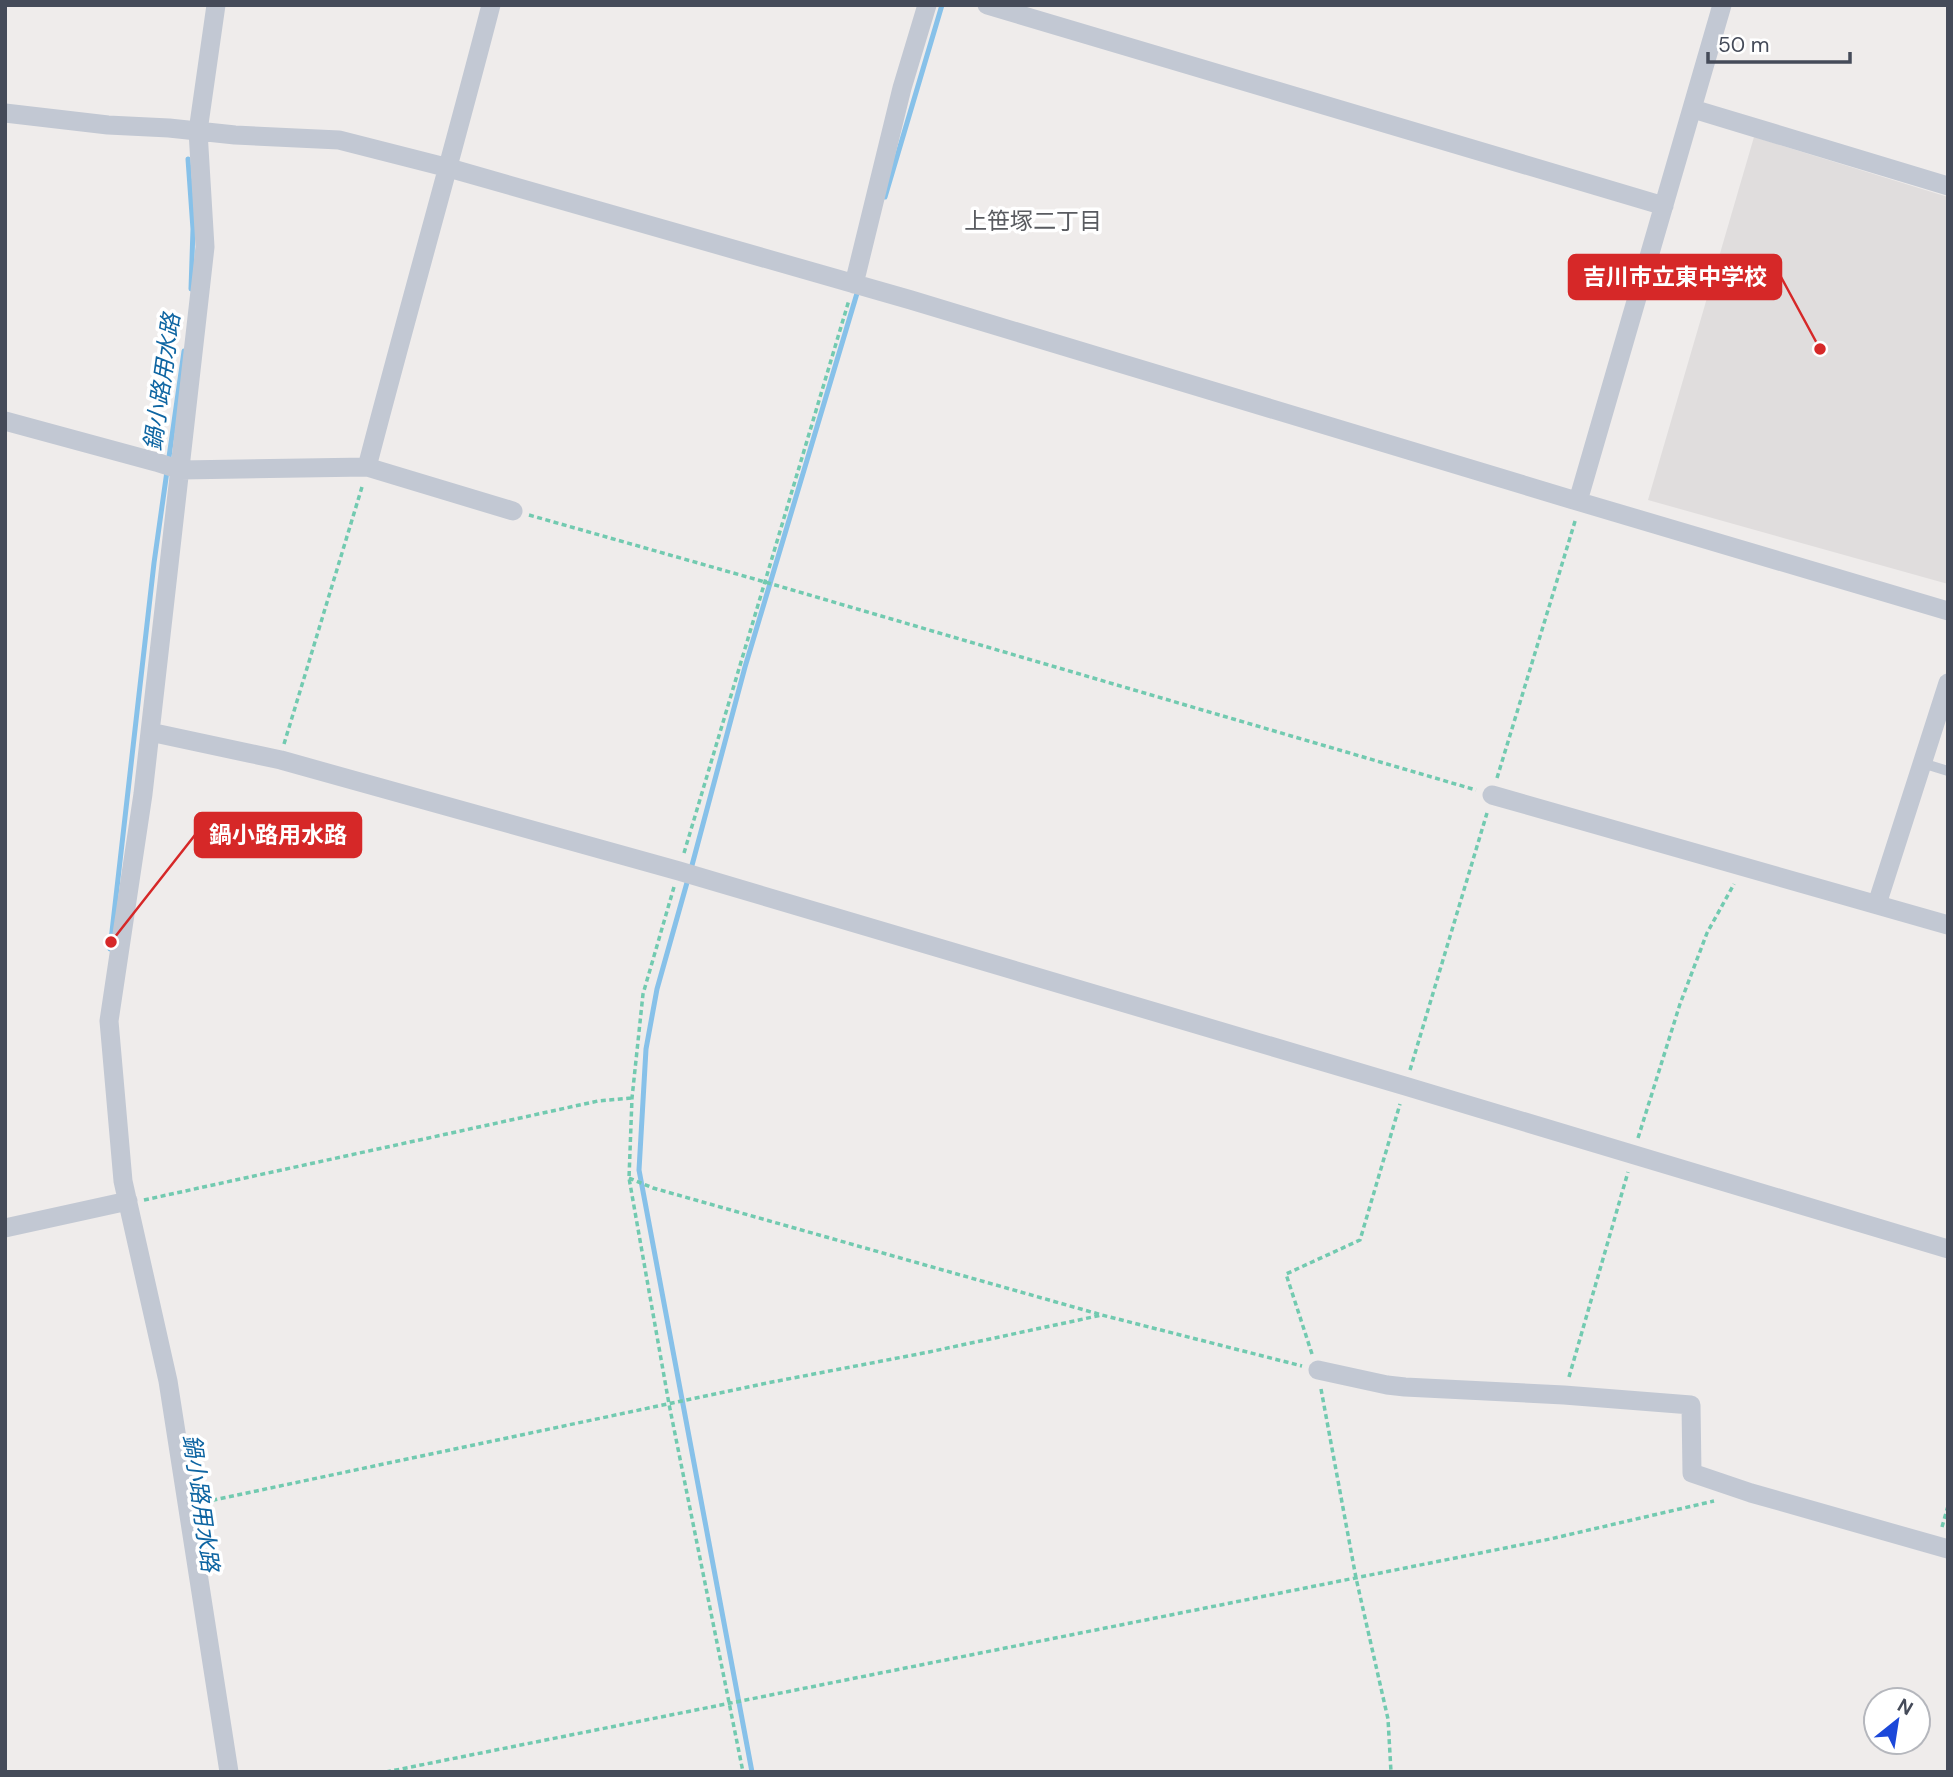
<svg xmlns="http://www.w3.org/2000/svg" width="1953" height="1777" font-family="'DM Sans','Noto Sans JP',sans-serif">
<style>
.education{fill:#e0dddd}
.lines{fill:none;stroke-linecap:round;stroke-linejoin:round}
.stream{stroke:#87c1e9;stroke-width:5}
.path{stroke:#72cab0;stroke-width:3.5;stroke-dasharray:5 3.5;stroke-linecap:butt}
.service{stroke:#c2c8d3;stroke-width:10}
.minor{stroke:#c2c8d3;stroke-width:19}
.labels{text-anchor:middle;dominant-baseline:central;stroke-width:7;stroke-linejoin:round;paint-order:stroke}
.neighbourhood-label{font-size:23px;fill:#595b60;stroke:#fff}
.water-label{font-size:23px;font-style:italic;fill:#0e65a2;stroke:#fff}
.leader{fill:none;stroke:#d62828;stroke-width:2.5}
.callout-dot{fill:#d62828;stroke:#fff;stroke-width:2.5}
.callout{fill:#d62828;stroke:#d62828;stroke-width:2.5}
.callout-label{font-size:23px;text-anchor:middle;font-weight:bold;fill:#fff}
</style>
<rect width="100%" height="100%" fill="#efeceb"/>
<path class="education" d="M1754,137L1948,197V584L1648,500Z"/>
<g class="lines">
<path class="stream" d="M188,159L193,229L191,289
M885,197L942,5
M691,869L745,667L858,290
M688,879L657,989L646,1049L639,1170L752,1772
M110,949L154,563L184,351"/>
<path class="path" d="M529,515L765,582L1476,790
M284,744L362,487
M1497,778L1576,518
M684,853L849,300
M674,887L643,994L632,1098L629,1178L669,1404L743,1772
M1410,1070L1487,813
M1638,1138L1680,1004L1707,933L1734,884
M629,1178L653,1188L1102,1315L1302,1366
M144,1200L598,1101L632,1098
M1312,1354L1286,1274L1360,1240L1400,1104
M1569,1377L1628,1172
M1321,1389L1356,1578L1388,1719L1391,1772
M204,1502L767,1383L929,1352L1102,1315
M1942,1527L1948,1506
M386,1772L1550,1539L1714,1501"/>
<path class="service" d="M1922,763L1948,771"/>
<path class="minor" d="M216,5L198,131L205,247L143,794L109,1021L123,1181L168,1381L229,1772
M987,5L1664,206
M1693,109L1948,186
M5,113L108,125L169,128L235,135L339,140L449,168L911,300L1580,502L1948,611
M854,284L902,88L927,5
M5,421L156,462L181,470L367,467L513,511
M367,467C407,313 451,160 491,5
M1578,501L1722,5
M150,732L281,760L679,871L1405,1086L1948,1249
M1492,795L1948,925
M1877,904L1948,683
M5,1228L128,1201
M1318,1370L1387,1385L1405,1387L1564,1395L1691,1405L1692,1473L1751,1493L1948,1549"/>
</g>
<g class="labels">
<g class="neighbourhood-label">
<text x="1033" y="221">上笹塚二丁目</text>
</g>
<g class="water-label">
<text transform="translate(162 382) rotate(-82)">鍋小路用水路</text>
<text transform="translate(201 1503) rotate(82)">鍋小路用水路</text>
</g>
</g>
<path class="leader" d="M1820 349L1781 277M111 942L195 835"/>
<g class="callout-dot">
<circle cx="1820" cy="349" r="7"/>
<circle cx="111" cy="942" r="7"/>
</g>
<g class="callout">
<rect x="1569" y="255" width="212" height="44" rx="7"/>
<rect x="195" y="813" width="166" height="44" rx="7"/>
</g>
<g class="callout-label">
<text x="1675" y="285">吉川市立東中学校</text>
<text x="278" y="843">鍋小路用水路</text>
</g>
<rect width="1953" height="1777" fill="none" stroke="#454b59" stroke-width="14"/>
<g transform="translate(1897 1721) rotate(30)"><circle r="33" fill="#ffffff" stroke="#b5b7bd" stroke-width="2"/>
<path d="M0-5L12 26L0 18L-12 26Z" fill="#1c48d9"/>
<text y="-10" font-size="19" font-weight="bold" text-anchor="middle" fill="#454b59">N</text>
</g>
<path d="M1708 52v10h142v-10" fill="none" stroke="#454b59" stroke-width="3.5"/>
<text x="1718" y="52" font-size="21" fill="#454b59" stroke="#ffffff" stroke-width="5" paint-order="stroke">50 m</text>
</svg>
